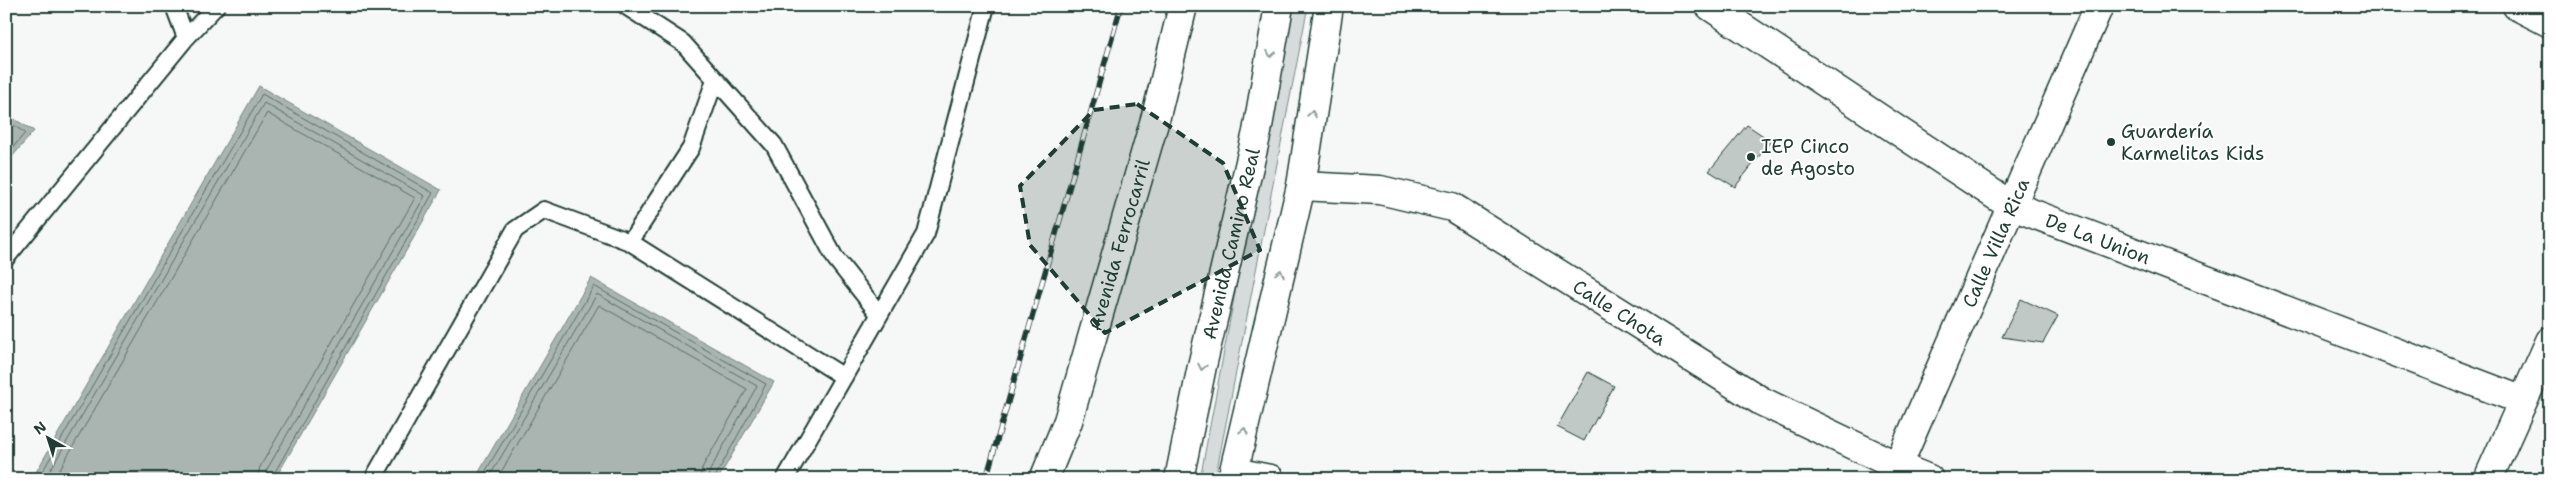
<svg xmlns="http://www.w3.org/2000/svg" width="2556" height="485" font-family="'Shantell Sans',sans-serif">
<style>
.green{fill:#d6dcdb;stroke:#7a8c88}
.water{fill:#aab5b1;stroke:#72857f}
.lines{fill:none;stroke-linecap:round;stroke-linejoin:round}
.shore{stroke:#576d66;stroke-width:1}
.building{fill:#c0c9c6;stroke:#1f3d34}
.service-casing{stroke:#1f3d34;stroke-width:20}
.minor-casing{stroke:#1f3d34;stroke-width:31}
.tertiary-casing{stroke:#1f3d34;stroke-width:31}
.secondary-casing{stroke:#1f3d34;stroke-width:31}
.service{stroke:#fff;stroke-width:16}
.minor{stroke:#fff;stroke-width:28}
.tertiary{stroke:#fff;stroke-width:28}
.secondary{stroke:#fff;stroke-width:28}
.rail-casing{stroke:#1f3d34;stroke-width:5.5}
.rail{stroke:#fff;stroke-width:4;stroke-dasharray:11;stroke-linecap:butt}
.oneway{stroke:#8f9e9a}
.marked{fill:#1f3d34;fill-opacity:0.2;stroke:#1f3d34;stroke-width:4;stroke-dasharray:10 6;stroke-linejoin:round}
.poi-dot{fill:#1f3d34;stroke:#fff;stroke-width:2}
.labels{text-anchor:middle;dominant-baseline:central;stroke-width:4;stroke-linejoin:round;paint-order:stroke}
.poi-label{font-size:19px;fill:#1f3d34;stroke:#fff;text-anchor:start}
.street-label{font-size:19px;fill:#1f3d34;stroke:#fff}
</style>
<rect width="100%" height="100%" fill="#f6f7f7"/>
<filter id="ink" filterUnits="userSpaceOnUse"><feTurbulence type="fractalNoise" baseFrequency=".02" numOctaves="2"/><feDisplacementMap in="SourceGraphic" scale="10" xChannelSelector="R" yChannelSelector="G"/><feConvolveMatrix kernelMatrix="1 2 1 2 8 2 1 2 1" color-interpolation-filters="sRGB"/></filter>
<g filter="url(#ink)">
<path class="green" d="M1289,6H1308L1215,479H1200Z"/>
<path class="water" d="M259,86L441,190L275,479H32Z
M6,114L34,131L6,164Z
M591,278L774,382L718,479H475Z"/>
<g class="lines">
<path class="shore" d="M6,120L25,133L6,156
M38,479L262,94L433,193L271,479
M45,479L264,103L425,196L266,471L265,479
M54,479L267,113L415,198L260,467L257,479
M481,479L594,286L766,384L714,479
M488,479L597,294L757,386L709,472L708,479
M497,479L599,305L747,389L702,468L700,479"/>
</g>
<path class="building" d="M1747,125L1771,141L1735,187L1709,171Z
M2021,299L2058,316L2043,343L2002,337Z
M1588,372L1614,386L1584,441L1557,427Z"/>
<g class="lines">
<defs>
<path id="service" d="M174,6L186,38
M626,6L683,43L774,145L835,258L879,314
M630,242L844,377
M6,258L186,38L216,6
M373,479L515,230L544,210L630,242L691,148L715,80
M785,479L926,234L986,6"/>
<g id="minor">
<path id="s1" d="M1710,6L2010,205L2521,400"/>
<path id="s2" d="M1301,186L1380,190L1452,207L1761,401L1897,466L1929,479"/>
<path d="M1234,472L1270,479"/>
<path id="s3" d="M1892,479L2099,6"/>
<path d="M2488,479L2550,341"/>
</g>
<g id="tertiary">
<path id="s4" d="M1044,479L1068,421L1156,116L1183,6"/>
</g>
<g id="secondary">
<path d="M2517,6L2550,23"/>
<path id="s5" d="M1179,479L1202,366L1257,132L1279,6"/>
<path d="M1232,479L1301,186L1329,6"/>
</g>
</defs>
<use href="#service" class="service-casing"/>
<use href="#minor" class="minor-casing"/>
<use href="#tertiary" class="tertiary-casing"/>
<use href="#secondary" class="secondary-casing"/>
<use href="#service" class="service"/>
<use href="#minor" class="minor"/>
<use href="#tertiary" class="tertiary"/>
<use href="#secondary" class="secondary"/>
<defs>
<path id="rail" d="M986,479L1121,6"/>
</defs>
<use href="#rail" class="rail-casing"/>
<use href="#rail" class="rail"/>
</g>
<defs><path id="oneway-chevron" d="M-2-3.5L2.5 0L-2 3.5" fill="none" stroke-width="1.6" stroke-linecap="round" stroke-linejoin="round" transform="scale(1.25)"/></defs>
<g class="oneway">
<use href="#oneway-chevron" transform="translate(1271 54) rotate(100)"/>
<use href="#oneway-chevron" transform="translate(1312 114) rotate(-81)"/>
<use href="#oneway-chevron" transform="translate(1280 273) rotate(-77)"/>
<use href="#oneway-chevron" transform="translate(1202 367) rotate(102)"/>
<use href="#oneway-chevron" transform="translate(1244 431) rotate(-77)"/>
</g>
</g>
<path class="marked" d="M1137,104L1223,163L1260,250L1105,333L1030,245L1020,186L1094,110Z"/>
<g class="poi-dot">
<circle cx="2111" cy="142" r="5"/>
<circle cx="1751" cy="157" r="5"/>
</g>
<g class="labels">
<g class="poi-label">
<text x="2121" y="131">Guardería<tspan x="2121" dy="22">Karmelitas Kids</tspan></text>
<text x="1761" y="146">IEP Cinco<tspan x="1761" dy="22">de Agosto</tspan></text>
</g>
<g class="street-label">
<text stroke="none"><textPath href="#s1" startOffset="454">De La Union</textPath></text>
<text stroke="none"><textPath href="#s3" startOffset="258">Calle Villa Rica</textPath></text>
<text stroke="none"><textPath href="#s5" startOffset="241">Avenida Camino Real</textPath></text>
<text stroke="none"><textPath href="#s4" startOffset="246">Avenida Ferrocarril</textPath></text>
<text stroke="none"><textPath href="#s2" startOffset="351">Calle Chota</textPath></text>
</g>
</g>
<rect width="2556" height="485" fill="none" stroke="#fff" stroke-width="25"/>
<rect x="12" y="12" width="2531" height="460" fill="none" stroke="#1f3d34" stroke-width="2" filter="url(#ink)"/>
<g transform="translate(48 438) rotate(321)" stroke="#ffffff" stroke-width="4" paint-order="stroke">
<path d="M0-4L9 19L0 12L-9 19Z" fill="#1f3d34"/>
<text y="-8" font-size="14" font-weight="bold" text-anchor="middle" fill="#1f3d34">N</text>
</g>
</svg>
